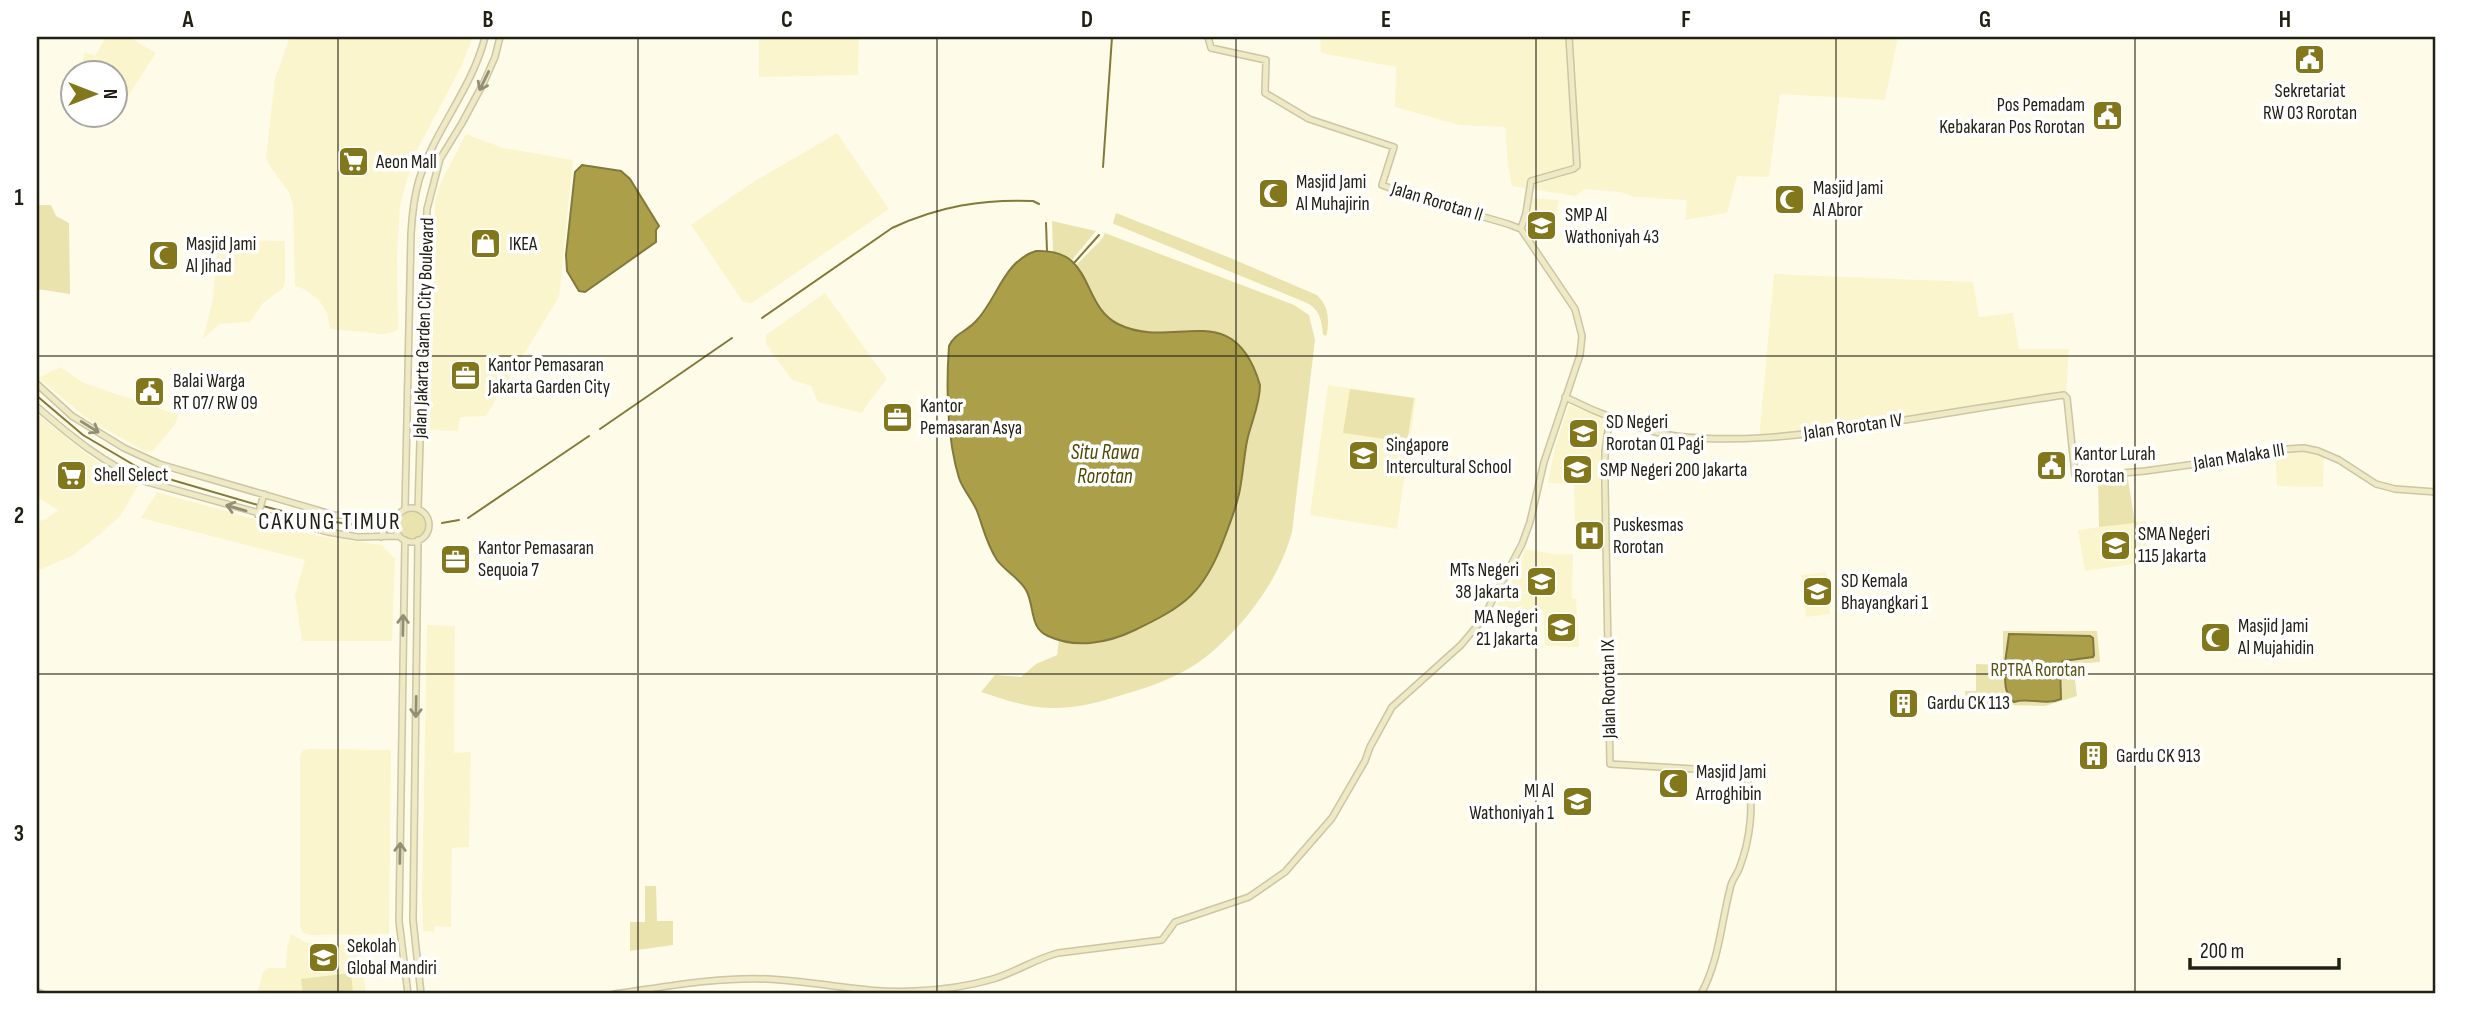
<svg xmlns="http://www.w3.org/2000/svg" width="2473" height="1031" font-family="'Sofia Sans Condensed',sans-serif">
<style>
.built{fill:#faf5cc}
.green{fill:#eae3ae}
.water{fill:#ab9f4a;stroke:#82793a;stroke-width:2}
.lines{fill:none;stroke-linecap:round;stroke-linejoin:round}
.stream{stroke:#82793a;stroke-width:2}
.secondary-casing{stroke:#cac6a6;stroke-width:8}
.secondary{stroke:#efeac4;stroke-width:5}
.oneway{stroke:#938f75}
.grid{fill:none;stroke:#222014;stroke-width:2;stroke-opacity:0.55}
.labels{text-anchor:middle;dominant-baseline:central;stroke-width:7;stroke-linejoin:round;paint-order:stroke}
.poi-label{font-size:19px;fill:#222014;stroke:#fff;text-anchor:start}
.street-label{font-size:19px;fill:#222014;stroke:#fff}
.park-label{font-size:19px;fill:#5a5211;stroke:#fff}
.water-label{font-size:21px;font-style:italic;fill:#504701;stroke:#fff}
.quarter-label{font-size:23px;letter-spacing:2px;fill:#222014;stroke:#fff}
.neatline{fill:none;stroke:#222014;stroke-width:2.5}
.grid-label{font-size:23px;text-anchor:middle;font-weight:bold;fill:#222014}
</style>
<rect width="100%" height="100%" fill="#fefce8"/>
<path class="built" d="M106,37H129L156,53L112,121H71V107H73L74,116H116V74L130,73H80L85,52L95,56Z
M290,37H473L462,65L416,152L406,183L400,206L397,255L398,329L394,332L383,334L330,329L327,313L319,300L306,290L295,286L293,204L288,191L269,165L266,158L275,78Z
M759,37H859L858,75L759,77Z
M1320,37H1898L1885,100L1780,94L1769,177L1737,176L1727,213L1685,220L1687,200L1634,197L1621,192L1585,189L1575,196L1512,186L1508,165L1505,127L1459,125L1395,107L1396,67L1321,53Z
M837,133L889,209L752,303L743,302L691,225L750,184Z
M466,134L503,148L573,160L559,297L486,416L460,417L458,431L430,430L435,202L440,184Z
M1530,198L1559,200L1556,215V239L1526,236Z
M218,240L285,241V283L282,289L263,303L250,322L219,324L203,339L213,299Z
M1774,274L1973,282L1979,317L2013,313L2019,349H2069L2066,397L1815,436L1759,439Z
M825,293L887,379L868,403L862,413L818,402L811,386L792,380L766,344V335Z
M60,367L84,383L179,415L174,426L153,451L146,452L89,420L38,378Z
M1328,385L1416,398L1397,529L1310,515Z
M1569,405L1608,420L1602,485L1603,530H1582L1581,524H1575L1574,485L1580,484L1548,483L1555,447Z
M37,414L92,458L138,486L120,516L99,535L72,556L37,571V522L46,519L58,510L37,497Z
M2318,452L2324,454L2323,487L2277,486L2275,453Z
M157,492L312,535L382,545L395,559L392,641H302L295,595L305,560L141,518Z
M2146,521L2147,562L2085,571L2078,530Z
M1525,549L1553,554H1573L1572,598L1576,599L1579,647L1545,646L1543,610L1507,608L1496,605L1507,590L1534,595L1508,588L1517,573Z
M1826,572L1828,588H1833L1834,596L1829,597L1830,614L1806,617L1801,575Z
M427,625L455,626L454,753L471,752L469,847L452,848L451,927L435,926L434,932L423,931L422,898Z
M310,749L391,750L389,934L309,935L304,933L300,927V754L304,750Z
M291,934L305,942L317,945L360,944L366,994H257L263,972L269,968H286L287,947Z"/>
<path class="green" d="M37,205H51L56,216L69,223L70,294L37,289Z
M1116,213L1228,257L1317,295C1329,307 1329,318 1327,334L1325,336L1323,334C1321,319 1320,310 1307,303L1114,224L1113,223Z
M1052,221L1096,231L1072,260L1053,251Z
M1105,233L1294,305L1309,315L1315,340L1292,532C1283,564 1268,590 1247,616C1207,663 1181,678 1122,695C1100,702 1078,708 1054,708C1030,709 1003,699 981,692L995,675L1021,677L1036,664L1057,655L1059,640L1073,643L1240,492L1247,442L1256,413L1246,354L1236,344L1219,334L1145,333L1119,325L1109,319L1099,305L1077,264L1102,239Z
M1350,389L1414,398L1407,442L1343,433Z
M2127,473L2135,523L2099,527L2098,478Z
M395 525a17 17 0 1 1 34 0a17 17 0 1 1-34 0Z
M2003,631H2097L2100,662L2073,664L2077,696L2045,706L1966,704L1965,691H1976V664L2003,665Z
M645,886H656L657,921H673V945L630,951V922H645Z
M351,973L353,994H303L301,979Z"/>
<path class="water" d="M582,165L621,171L630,179L659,226L656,230V242L585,292L579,291L567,271L566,255L575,172Z
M1036,251C1095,248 1080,305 1118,324C1173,352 1233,294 1260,385C1260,405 1251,422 1247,441C1244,457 1243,473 1240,489C1237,506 1230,523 1224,539C1204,593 1185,606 1135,630C1108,643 1076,649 1048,636C1029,628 1035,606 1026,590C1019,578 1005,571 997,560C987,545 983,527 977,511C972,499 963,490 959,478C947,439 946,387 949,346C955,333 968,331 977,320C998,297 1004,261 1036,251Z
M2009,634L2090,636L2093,638L2094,655L2093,657L2063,661L2060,664L2061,699C2044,706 2029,697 2014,702C2005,694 2005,685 2005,673L1999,668L2005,663Z"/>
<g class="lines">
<path class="stream" d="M1103,167L1112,37
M1046,223L1047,251
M1074,263L1099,235
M762,318L892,228C939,206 983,199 1033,201L1039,204
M37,396L83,435L139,468
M600,429L732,338
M162,477L258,505
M263,506C303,517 340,525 381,527
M468,518L589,436
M442,523L459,520"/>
<defs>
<path id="secondary" d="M1521,229L1526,213L1531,181L1573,169L1577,166L1569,37
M37,384L72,416L124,448L159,464L334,515L397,516
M1565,397C1595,412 1643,432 1676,436C1734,443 1795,436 1852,428C1923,418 1993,405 2064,395L2067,398L2075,475L2078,477L2145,471L2225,460L2272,450L2304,448L2318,451L2339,460L2376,484L2395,489L2436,492
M37,407C73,438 103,463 147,482L328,532L358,537L399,536
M1610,416L1605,451V484L1610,764L1745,772C1756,800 1750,841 1739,869C1736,876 1731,881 1730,889C1721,924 1719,961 1701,994
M395 525a17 17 0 1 1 34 0a17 17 0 1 1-34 0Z
M405,509L411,234C412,216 414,197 419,180C435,129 472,89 485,37
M418,509L427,209L440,159L462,123L484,82L495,57L500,37
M258,515L264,494
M380,517L385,528L381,537
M405,540L399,921L408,994
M418,540L413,920L421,994
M37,992L42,994
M614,994C665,987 715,977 767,979C816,981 865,994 915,991C941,990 969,986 993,979C1016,972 1035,959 1058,953L1162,940L1175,922L1249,897L1285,872L1332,818L1365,761L1370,747L1392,707L1461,645L1482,620L1522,544L1530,522L1544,462L1580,355L1582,336L1575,309L1521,229L1508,224L1411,196L1382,185L1394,147L1309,119L1265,93L1266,60L1211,48L1208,37"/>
</defs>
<use href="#secondary" class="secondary-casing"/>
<use href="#secondary" class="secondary"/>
</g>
<defs><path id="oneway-shaft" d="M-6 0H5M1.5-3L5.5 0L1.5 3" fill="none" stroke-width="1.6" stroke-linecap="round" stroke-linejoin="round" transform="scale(1.75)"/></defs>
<g class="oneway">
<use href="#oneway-shaft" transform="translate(484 81) rotate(116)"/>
<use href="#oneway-shaft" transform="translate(90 427) rotate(32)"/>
<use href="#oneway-shaft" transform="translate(236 508) rotate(-164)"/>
<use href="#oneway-shaft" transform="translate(403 625) rotate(-89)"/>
<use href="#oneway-shaft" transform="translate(416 707) rotate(91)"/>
<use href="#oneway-shaft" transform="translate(400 853) rotate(-89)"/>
</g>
<path class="grid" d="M338,37V994M638,37V994M937,37V994M1236,37V994M1536,37V994M1836,37V994M2135,37V994M37,356H2436M37,674H2436"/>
<defs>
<symbol id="civic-square" viewBox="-11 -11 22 22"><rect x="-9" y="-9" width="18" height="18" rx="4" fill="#83771c" stroke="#fff"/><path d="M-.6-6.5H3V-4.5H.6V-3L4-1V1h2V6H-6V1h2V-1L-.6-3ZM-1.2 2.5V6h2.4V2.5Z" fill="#fff"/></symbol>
<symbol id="supermarket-square" viewBox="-11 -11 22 22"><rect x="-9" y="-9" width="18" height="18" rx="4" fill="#83771c" stroke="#fff"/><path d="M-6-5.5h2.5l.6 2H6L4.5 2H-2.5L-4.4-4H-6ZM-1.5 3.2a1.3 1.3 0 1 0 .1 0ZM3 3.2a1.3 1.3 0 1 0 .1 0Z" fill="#fff"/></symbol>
<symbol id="mosque-square" viewBox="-11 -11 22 22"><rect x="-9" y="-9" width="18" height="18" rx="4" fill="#83771c" stroke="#fff"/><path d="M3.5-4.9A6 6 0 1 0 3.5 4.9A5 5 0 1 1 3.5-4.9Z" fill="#fff"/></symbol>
<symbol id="school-square" viewBox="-11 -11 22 22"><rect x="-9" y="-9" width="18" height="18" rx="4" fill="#83771c" stroke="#fff"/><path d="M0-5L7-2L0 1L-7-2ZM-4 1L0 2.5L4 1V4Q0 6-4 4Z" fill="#fff"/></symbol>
<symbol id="shop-square" viewBox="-11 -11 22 22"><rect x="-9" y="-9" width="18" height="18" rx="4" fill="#83771c" stroke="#fff"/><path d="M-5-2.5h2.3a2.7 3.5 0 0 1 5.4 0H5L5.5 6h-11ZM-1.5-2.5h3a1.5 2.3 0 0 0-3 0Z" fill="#fff"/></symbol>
<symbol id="office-square" viewBox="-11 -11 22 22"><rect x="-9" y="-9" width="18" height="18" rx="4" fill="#83771c" stroke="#fff"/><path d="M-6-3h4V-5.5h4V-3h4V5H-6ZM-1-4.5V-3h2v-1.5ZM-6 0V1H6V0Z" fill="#fff"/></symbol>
<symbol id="hospital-square" viewBox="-11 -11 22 22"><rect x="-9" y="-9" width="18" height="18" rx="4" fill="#83771c" stroke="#fff"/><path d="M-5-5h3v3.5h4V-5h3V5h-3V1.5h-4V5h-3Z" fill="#fff"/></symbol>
<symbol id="building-square" viewBox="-11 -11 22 22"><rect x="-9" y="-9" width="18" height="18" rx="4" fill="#83771c" stroke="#fff"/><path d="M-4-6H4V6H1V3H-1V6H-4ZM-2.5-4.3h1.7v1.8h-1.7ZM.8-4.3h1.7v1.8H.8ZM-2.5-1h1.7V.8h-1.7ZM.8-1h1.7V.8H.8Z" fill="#fff"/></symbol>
</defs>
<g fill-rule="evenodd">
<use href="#civic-square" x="2292" y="42" width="35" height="35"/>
<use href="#civic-square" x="2090" y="98" width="35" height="35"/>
<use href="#supermarket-square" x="336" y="144" width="35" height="35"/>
<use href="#mosque-square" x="1256" y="176" width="35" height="35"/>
<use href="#mosque-square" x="1772" y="182" width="35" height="35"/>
<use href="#school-square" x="1524" y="208" width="35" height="35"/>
<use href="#shop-square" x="468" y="226" width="35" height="35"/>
<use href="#mosque-square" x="146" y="238" width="35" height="35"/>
<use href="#office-square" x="448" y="358" width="35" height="35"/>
<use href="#civic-square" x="132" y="374" width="35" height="35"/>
<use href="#office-square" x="880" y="400" width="35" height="35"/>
<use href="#school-square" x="1566" y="416" width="35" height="35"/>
<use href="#school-square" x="1346" y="438" width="35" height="35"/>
<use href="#civic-square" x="2034" y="448" width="35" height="35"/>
<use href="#school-square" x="1560" y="452" width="35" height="35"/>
<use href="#supermarket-square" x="54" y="458" width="35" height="35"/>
<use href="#hospital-square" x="1572" y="518" width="35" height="35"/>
<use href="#school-square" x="2098" y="528" width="35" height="35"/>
<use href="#office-square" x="438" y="542" width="35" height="35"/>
<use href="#school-square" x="1524" y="564" width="35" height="35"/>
<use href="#school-square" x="1800" y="574" width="35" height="35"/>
<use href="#school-square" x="1544" y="610" width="35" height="35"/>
<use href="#mosque-square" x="2198" y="620" width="35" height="35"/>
<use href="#building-square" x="1886" y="686" width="35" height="35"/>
<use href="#building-square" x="2076" y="738" width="35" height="35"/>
<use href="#mosque-square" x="1656" y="766" width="35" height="35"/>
<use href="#school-square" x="1560" y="784" width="35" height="35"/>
<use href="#school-square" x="306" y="940" width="35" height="35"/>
</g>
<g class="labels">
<g class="poi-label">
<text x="2310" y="91" text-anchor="middle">Sekretariat<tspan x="2310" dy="22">RW 03 Rorotan</tspan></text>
<text x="2085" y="105" text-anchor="end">Pos Pemadam<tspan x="2085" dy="22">Kebakaran Pos Rorotan</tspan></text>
<text x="376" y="162">Aeon Mall</text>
<text x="1296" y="182">Masjid Jami<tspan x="1296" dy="22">Al Muhajirin</tspan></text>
<text x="1813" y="188">Masjid Jami<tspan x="1813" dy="22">Al Abror</tspan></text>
<text x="1565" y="215">SMP Al<tspan x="1565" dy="22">Wathoniyah 43</tspan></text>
<text x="186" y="244">Masjid Jami<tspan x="186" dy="22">Al Jihad</tspan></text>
<text x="509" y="244">IKEA</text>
<text x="488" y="365">Kantor Pemasaran<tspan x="488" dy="22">Jakarta Garden City</tspan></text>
<text x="173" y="381">Balai Warga<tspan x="173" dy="22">RT 07/ RW 09</tspan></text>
<text x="920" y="406">Kantor<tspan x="920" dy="22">Pemasaran Asya</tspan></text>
<text x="1606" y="422">SD Negeri<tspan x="1606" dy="22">Rorotan 01 Pagi</tspan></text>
<text x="1386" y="445">Singapore<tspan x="1386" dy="22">Intercultural School</tspan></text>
<text x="2074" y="454">Kantor Lurah<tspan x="2074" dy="22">Rorotan</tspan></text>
<text x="1600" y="470">SMP Negeri 200 Jakarta</text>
<text x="94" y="475">Shell Select</text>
<text x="1613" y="525">Puskesmas<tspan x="1613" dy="22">Rorotan</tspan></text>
<text x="2138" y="534">SMA Negeri<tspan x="2138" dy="22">115 Jakarta</tspan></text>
<text x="478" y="548">Kantor Pemasaran<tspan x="478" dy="22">Sequoia 7</tspan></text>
<text x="1519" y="570" text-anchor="end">MTs Negeri<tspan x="1519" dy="22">38 Jakarta</tspan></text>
<text x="1841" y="581">SD Kemala<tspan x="1841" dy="22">Bhayangkari 1</tspan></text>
<text x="1538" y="617" text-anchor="end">MA Negeri<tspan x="1538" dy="22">21 Jakarta</tspan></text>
<text x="2238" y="626">Masjid Jami<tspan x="2238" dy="22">Al Mujahidin</tspan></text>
<text x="1927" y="703">Gardu CK 113</text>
<text x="2116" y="756">Gardu CK 913</text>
<text x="1696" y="772">Masjid Jami<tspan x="1696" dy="22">Arroghibin</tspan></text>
<text x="1554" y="791" text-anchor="end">MI Al<tspan x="1554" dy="22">Wathoniyah 1</tspan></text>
<text x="347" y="946">Sekolah<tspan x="347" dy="22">Global Mandiri</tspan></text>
</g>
<g class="street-label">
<text transform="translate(1437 202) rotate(17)">Jalan Rorotan II</text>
<text transform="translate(424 328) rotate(-88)">Jalan Jakarta Garden City Boulevard</text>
<text transform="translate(1853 427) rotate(-8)">Jalan Rorotan IV</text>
<text transform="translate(2239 457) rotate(-9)">Jalan Malaka III</text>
<text transform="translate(1609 689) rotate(-91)">Jalan Rorotan IX</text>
</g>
<g class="park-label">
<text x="2038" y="670">RPTRA Rorotan</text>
</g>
<g class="water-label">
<text x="1105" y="452">Situ Rawa<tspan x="1105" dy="24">Rorotan</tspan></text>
</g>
<g class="quarter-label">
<text x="330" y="522">CAKUNG TIMUR</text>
</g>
</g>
<rect width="2473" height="1031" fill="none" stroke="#ffffff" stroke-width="77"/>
<g transform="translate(94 94) rotate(90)"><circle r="33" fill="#ffffff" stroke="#a7a6a1" stroke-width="2"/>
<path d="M0-5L12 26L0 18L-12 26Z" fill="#83771c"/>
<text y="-10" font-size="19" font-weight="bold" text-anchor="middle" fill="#222014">N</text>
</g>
<path d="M2190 958v10h149v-10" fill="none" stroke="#222014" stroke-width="3.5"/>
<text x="2200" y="958" font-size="21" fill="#222014" stroke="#ffffff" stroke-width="5" paint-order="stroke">200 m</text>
<rect x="38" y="38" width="2396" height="954" class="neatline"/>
<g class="grid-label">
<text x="188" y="27">A</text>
<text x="488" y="27">B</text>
<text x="787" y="27">C</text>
<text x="1087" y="27">D</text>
<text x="1386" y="27">E</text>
<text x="1686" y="27">F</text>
<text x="1985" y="27">G</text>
<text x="2285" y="27">H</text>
<text x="19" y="205">1</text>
<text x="19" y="523">2</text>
<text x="19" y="841">3</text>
</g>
</svg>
